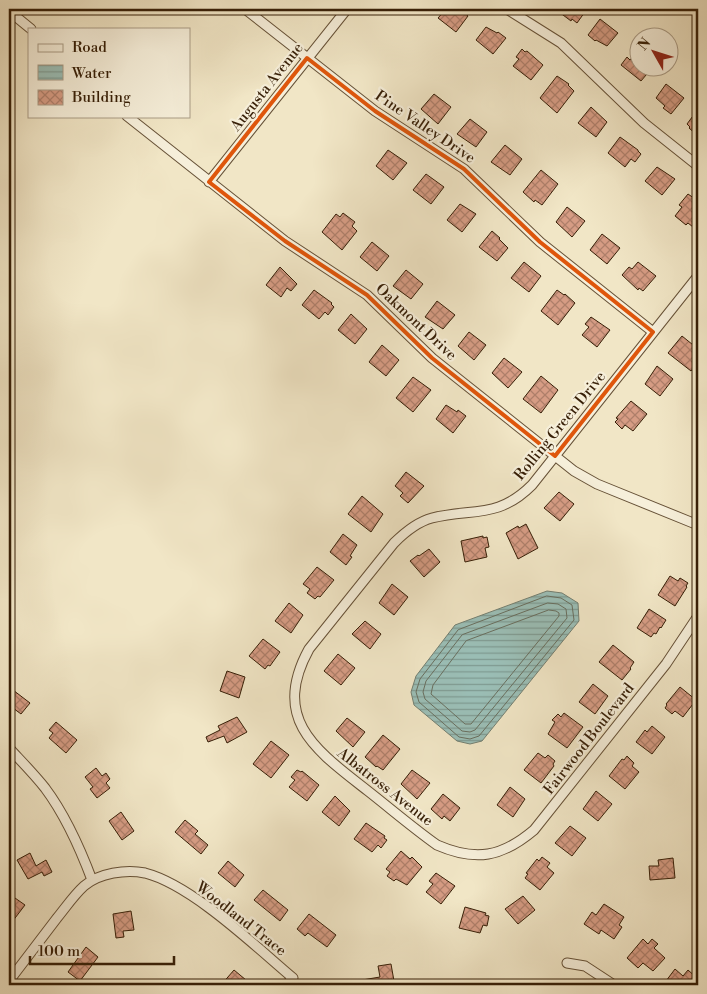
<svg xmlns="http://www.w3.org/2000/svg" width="707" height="994" font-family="'Libre Bodoni',serif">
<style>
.water{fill:url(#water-rules);stroke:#737f71}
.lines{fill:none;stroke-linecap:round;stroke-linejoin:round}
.shore{stroke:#696f5f;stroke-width:1}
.building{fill:url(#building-cross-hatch);stroke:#371f07}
.minor-casing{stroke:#665137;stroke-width:11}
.minor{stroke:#f6efda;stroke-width:9}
.marked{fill:none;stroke:#df560c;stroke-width:4;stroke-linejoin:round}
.labels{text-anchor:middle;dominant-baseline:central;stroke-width:4.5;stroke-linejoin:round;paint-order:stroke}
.street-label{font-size:15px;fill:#371f07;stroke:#f6efda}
</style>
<defs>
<pattern id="water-rules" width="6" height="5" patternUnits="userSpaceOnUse" patternTransform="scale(1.25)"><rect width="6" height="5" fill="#9bbfb7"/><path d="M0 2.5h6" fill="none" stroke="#7f9b93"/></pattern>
<pattern id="building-cross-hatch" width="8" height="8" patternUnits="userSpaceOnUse" patternTransform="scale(1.25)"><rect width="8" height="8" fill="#d69c84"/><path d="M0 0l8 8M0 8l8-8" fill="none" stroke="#ae7f6a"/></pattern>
</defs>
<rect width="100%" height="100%" fill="#f1e6c6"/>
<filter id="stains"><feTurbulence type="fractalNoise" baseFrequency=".004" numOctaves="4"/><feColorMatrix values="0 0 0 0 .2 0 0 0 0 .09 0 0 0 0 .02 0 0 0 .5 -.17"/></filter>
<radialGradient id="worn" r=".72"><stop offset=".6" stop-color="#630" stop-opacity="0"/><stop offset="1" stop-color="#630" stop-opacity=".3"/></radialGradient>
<path class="water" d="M547,591L562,593L578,603L579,621L482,741L470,744L457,741L414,705L411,692L416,676L455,625Z"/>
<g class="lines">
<path class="shore" d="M547,596L561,598L572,605L574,620L479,736L470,739L459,737L419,702L416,692L420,679L458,630Z
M548,603L558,604L566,609L567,618L475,730L470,732L462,731L425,699L423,692L426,681L462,635Z
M549,610L556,611L559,613V616L471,724H465L431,694L433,685L466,641Z"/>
</g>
<path class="building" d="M446,9H460L468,16L456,32L438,18Z
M555,9H587L577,23L572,19L571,21Z
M600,19L618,33L607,46L596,40L595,41L588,35Z
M486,27L497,33L498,32L506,38L493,54L476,40Z
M640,48V68H652L641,81L621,65L627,57L630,60Z
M522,49L525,52L527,51L543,65L531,80L513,66L519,59L516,57Z
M557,76L569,84L568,85L574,91L557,113L540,98Z
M666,84L684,98L671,114L663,108L665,106L656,98Z
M434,94L451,107L438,124L421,109Z
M591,107L607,122L596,137L578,123Z
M698,109V136L689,128L690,127L687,124Z
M470,119L487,132L476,147L457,134Z
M620,137L638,150V151L641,154L635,162L631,159L625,167L608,153Z
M505,145L522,159L510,175L491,162Z
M388,150L407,163L393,180L376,166Z
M657,167L675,179L662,195L645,181Z
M541,170L558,184L542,205L535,200L534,202L523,192Z
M426,174L444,187L431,204L413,190Z
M688,194L698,201V221L693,227L688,223L686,225L675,216L682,207L679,205Z
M460,204L476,214L462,232L447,220Z
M567,207L585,221L572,237L556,222Z
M343,213L355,222L352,226L357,231L342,250L322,232L336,214L340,217Z
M492,231L500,238L499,239L508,248L497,261L479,247Z
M602,234L620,248L607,264L590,250Z
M372,242L389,256L377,271L360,257Z
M524,262L541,276L529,292L511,278Z
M638,262L656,276L643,291L639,288L638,290L622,275L629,267L632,269Z
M280,267L297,284L291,291L287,288L281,297L266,285Z
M406,270L423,284L411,299L393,286Z
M314,290L332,303L331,304L334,307L328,315L325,312L319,319L302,305Z
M557,290L564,295L565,294L575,303L558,325L541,311Z
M437,301L455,315L443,329L425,317Z
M351,314L367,329L355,344L338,330Z
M591,317L610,330L597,347L582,335L589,327L585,324Z
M469,332L486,345L474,360L458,346Z
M682,336L698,349V362L691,371L668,353Z
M382,345L399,360L386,376L369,362Z
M504,358L522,372L508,388L492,373Z
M657,366L673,379L660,396L645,384Z
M541,376L558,390L541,413L523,399Z
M413,377L431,390L413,412L396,398Z
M631,401L647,414L633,431L625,425L622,429L615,422L618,419L616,418Z
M446,405L457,412L458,410L466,416L453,433L436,419Z
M406,472L424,486L408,503L400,496L403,493L395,486Z
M559,492L574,504L560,521L544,508Z
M362,496L383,514L371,532L348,514Z
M526,524L538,548L518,559L506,533L518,526L519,528Z
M343,534L357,545L350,556L352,557L346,565L330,552Z
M483,536V538L487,537L489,547L485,548L487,557L465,562L461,541Z
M429,549L440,562L424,577L410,561L418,555L419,556Z
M317,567L334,580L320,597L318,596L315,599L307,593L310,589L303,584Z
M670,576L678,581L680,578L688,583L686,586L687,587L675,606L658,595Z
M392,584L408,597L394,615L379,603Z
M289,603L303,615L291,633L275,621Z
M649,609L666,620L661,628L660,627L656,634L654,633L651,637L637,628Z
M365,621L381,634L370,649L352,634Z
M263,639L280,652L270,666L268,665L265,669L249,656Z
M613,645L634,662L630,668L631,669L622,680L599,662Z
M338,654L355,668L341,685L324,671Z
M227,671L245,677L239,698L220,691Z
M593,684L608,696L595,714L579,702Z
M9,687L30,703L21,714L9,705Z
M680,687L696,700L683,717L675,711L672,714L665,708L667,705L666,704Z
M564,713L583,727L567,748L548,734L555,722L552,720L558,714L561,717Z
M237,717L247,732L227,743L224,736L208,742L206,737L220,730L218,726Z
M347,718L365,732L353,747L336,731Z
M56,722L77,740L66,753L49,738L53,733L49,730Z
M652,726L665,737L652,754L636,742L645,730L647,732Z
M383,735L400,749L383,770L377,766L376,767L365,757Z
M271,741L289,755L271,778L253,764Z
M538,753L545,758L548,755L555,761L553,764L554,766L541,783L524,770Z
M627,756L634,763L632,766L639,772L625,789L609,776L622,759L624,760Z
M96,768L102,776L106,773L110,779L106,783L110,788L97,798L90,789L93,787L85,777Z
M297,770L301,772L302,771L319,785L307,801L289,787L295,780L291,777Z
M412,770L430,783L417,799L401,784Z
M510,787L525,799L513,817L497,805Z
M596,791L612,804L598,821L583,809Z
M443,794L460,808L450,821L444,816L442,819L431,809Z
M335,796L350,811L339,826L322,812Z
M121,812L134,831L122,840L109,821Z
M185,820L198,831L195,834L208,845L201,854L175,832Z
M366,823L385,836L384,838L387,840L381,848L378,845L372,852L354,839Z
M570,826L586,838L572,856L555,843Z
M401,851L410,859L412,857L422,867L407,885L396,879L394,881L387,876L390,872L386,869Z
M30,853L36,866L46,860L52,872L44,876L42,872L28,879L17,860Z
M542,857L550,863L547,867L554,873L540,890L525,878L528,874L526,873L537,859L539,861Z
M673,858L675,878L650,880L649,866H659L658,860Z
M228,861L244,875L235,887L218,873Z
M436,873L455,886L441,904L426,892L433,884L429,881Z
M263,890L288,910L280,921L254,900Z
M523,896L535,910L518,924L505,909Z
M15,898L25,905L9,926V905Z
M604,904L624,917L619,925L622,927L614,939L601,930L599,934L584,924L592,912L596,915Z
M465,907L486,913L485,915L489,916L487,926L483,925L480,933L459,928Z
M131,911L134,930L123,931L124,937L116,938L113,914Z
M309,914L336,935L327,947L308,933L305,936L297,929Z
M643,939L648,944L652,939L658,944L654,948L665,958L653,971L643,963L638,968L627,958Z
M86,947L98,957L80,981L68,972Z
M391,964L394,981L382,983L383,985H357L356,981L380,977L378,966Z
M675,969L683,976L688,970L698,979V985H663Z
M234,970L246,980L241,985H221Z"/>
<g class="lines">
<defs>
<path id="minor" d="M245,9L375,111L464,169L540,242L653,332
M507,9L561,43L644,123L698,166
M9,11L31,29
M127,116L285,241L367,295L432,358L574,471L597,484L698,525
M209,182L347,9
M698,276L532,485C498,519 473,508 432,518C417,522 405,532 394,543L309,649C270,720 317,751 368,791C391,809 413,828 437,845C476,862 502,857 534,830L666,664L698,616
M9,748C21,761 34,774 45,788C66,816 80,848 92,880
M567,963L585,966L614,985
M9,981C25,960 41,939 57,918C66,907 74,895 84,886C99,873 126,869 145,873C192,885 255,946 293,978L286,985"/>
</defs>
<use href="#minor" class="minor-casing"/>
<use href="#minor" class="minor"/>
</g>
<path class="marked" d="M307,58L375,111L464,169L540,242L653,332L555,456L432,358L367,295L285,241L209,182Z"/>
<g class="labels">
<g class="street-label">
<text transform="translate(267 87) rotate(-52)">Augusta Avenue</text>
<text transform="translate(425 127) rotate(34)">Pine Valley Drive</text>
<text transform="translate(416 322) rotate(43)">Oakmont Drive</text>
<text transform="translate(560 426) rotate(-51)">Rolling Green Drive</text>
<text transform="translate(589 739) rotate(-52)">Fairwood Boulevard</text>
<text transform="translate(385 787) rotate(38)">Albatross Avenue</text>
<text transform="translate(241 919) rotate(38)">Woodland Trace</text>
</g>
</g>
<rect width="707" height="994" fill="none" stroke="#f1e6c6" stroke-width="30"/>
<rect x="10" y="10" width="687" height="974" fill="none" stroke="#371f07" stroke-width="2.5"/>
<rect x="15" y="15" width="677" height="964" fill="none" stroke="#371f07"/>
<rect x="28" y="28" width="162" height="90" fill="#f6efda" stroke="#aa9c86"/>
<rect x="38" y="44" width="25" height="8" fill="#f6efda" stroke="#aa9c86"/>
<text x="72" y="52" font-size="15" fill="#371f07">Road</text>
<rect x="38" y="65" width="25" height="15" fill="url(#water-rules)" stroke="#aa9c86"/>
<text x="72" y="78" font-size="15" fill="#371f07">Water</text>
<rect x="38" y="90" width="25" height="15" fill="url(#building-cross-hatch)" stroke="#aa9c86"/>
<text x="72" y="102" font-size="15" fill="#371f07">Building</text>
<g transform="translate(654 52) rotate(309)"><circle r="24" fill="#f6efda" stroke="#aa9c86"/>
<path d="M0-4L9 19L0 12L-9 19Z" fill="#8f2418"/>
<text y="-8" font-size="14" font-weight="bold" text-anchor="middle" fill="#371f07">N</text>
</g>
<path d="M30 956v8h144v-8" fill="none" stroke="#371f07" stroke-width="2.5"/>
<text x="38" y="956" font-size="15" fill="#371f07" stroke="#f6efda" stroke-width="4" paint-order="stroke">100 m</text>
<rect width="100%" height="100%" filter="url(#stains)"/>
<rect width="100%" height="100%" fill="url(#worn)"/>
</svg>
